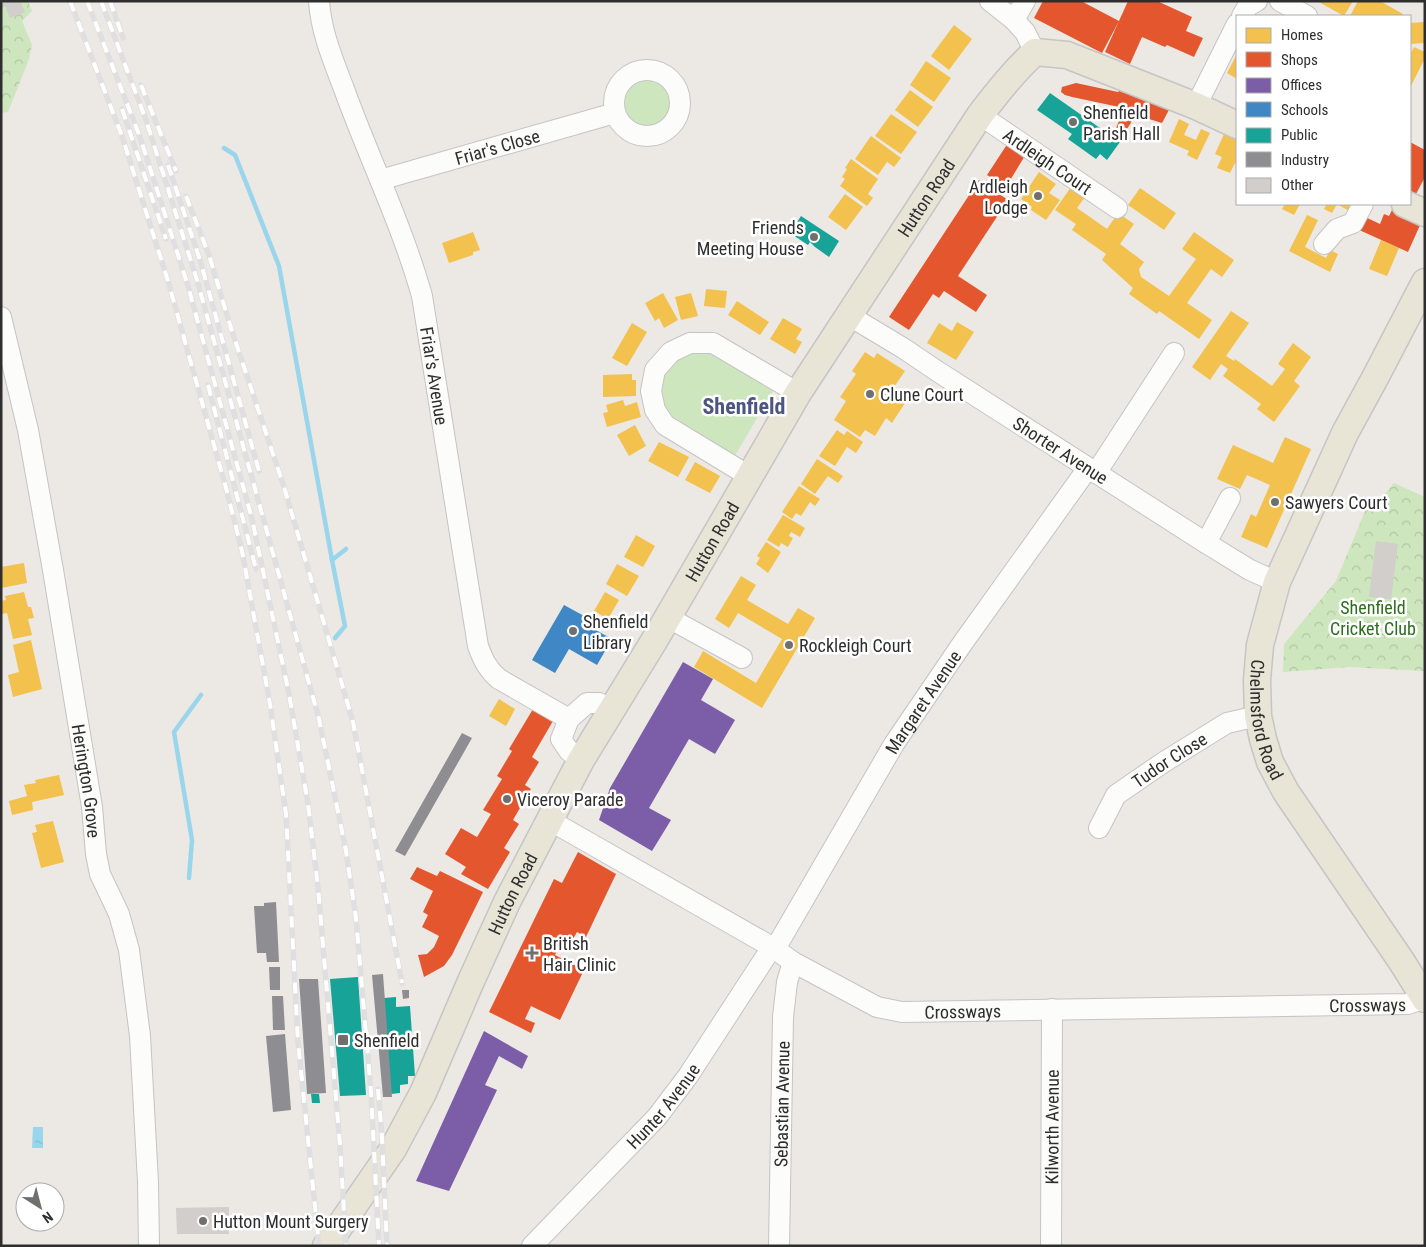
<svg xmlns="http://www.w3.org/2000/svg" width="1426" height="1247" font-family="'Roboto Condensed',sans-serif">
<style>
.grass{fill:#cee6be}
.forest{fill:url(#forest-crowns)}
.water{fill:url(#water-ripples)}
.homes{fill:#f2c14e}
.shops{fill:#e4572e}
.offices{fill:#7b5ea7}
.schools{fill:#3f88c5}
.public{fill:#17a398}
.industry{fill:#8d8d92}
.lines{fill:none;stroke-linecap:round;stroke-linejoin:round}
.stream{stroke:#99d6ec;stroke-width:4.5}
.building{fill:#d1cecb}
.minor-casing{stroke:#c5c4c5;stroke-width:22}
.major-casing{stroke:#c6c5c4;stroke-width:29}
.minor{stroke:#fcfcfb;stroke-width:20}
.major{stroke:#e8e4d6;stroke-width:26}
.rail-casing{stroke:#dfdfe1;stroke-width:5.5}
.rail{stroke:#fff;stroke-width:4;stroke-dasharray:11;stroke-linecap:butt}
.poi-dot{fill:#706f6e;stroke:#fff;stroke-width:2}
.labels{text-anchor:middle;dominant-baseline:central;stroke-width:5;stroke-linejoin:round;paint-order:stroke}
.poi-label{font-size:18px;fill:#2e2e2e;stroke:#fff;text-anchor:start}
.street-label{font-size:18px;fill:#2e2e2e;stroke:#fff}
.park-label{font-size:18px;fill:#2c6e1b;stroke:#fff}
.district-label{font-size:22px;font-weight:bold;fill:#4d5680;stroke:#fff}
</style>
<defs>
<pattern id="forest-crowns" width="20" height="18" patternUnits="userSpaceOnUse" patternTransform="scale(1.25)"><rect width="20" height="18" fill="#cee6be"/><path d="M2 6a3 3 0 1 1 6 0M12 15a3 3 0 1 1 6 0" fill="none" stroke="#b1c6a4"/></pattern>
<pattern id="water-ripples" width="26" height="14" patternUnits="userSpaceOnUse" patternTransform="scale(1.25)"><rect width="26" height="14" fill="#99d6ec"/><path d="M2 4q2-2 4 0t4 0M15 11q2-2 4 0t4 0" fill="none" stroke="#84b8cb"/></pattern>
</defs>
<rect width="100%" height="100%" fill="#ece8e4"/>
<path class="grass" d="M619 103a28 28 0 1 1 56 0a28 28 0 1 1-56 0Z
M697,346L776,386L733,459L679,428L660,409L659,372Z"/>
<path class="forest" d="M1,1H28L32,11L22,21L32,45L29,59L8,112L1,113Z
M1394,483L1425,497V671L1349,667L1283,672L1284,644L1336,581L1368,504L1382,497Z"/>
<path class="water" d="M33,1127H43V1148H32Z"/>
<path class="homes" d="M1317,1H1353L1344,16Z
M1358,1H1380L1403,14L1401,16H1350Z
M1424,22L1425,43L1410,44V23Z
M954,25L972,39L949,70L931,56Z
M1414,47L1425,52V58L1410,88V55Z
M1237,54V79L1227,73Z
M926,61L951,78L934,102L910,85Z
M910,90L933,107L918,127L895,110Z
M891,114L917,132L901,154L875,136Z
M1179,119L1189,124L1184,135L1196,140L1201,129L1210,133L1197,160L1187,155L1189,151L1169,142Z
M1224,134L1237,139V164L1235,163L1230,173L1217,168L1222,157L1215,154Z
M871,136L901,158L894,167L887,162L878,175L855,159Z
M851,159L878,179L868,194L873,198L867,206L840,186L845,179L842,177L847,169L845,168Z
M1039,172L1056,184L1049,193L1060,200L1046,220L1031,210L1032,207L1021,199Z
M1071,187L1085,197L1077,208L1107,229L1118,213L1134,224L1120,244L1144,262L1139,269L1141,277L1169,296L1196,259L1182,249L1194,232L1234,260L1222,277L1211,269L1187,303L1212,320L1199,339L1159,311L1157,314L1129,294L1133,288L1102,260L1106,254L1072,230L1076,224L1055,210Z
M1140,188L1176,213L1164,230L1128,205Z
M845,194L863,207L846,230L828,217Z
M1285,204H1300L1294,215L1282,209Z
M1327,204H1355L1351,212L1337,204L1332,213L1324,209Z
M1307,215L1318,220L1305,247L1326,258L1330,250L1338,254L1330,272L1289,251Z
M473,232L480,250L473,252V255L449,263L442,243Z
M1381,240L1399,248L1387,276L1369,269Z
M706,289L727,291L725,308L704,306Z
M663,293L678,320L664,328L659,318L655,321L645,303Z
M691,293L698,316L681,320L675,297Z
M737,301L769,322L760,335L728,315Z
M1231,311L1249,323L1226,356L1234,361L1235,359L1272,386L1285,369L1278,364L1293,343L1311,357L1294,381L1300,386L1274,422L1257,409L1261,404L1223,376L1228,369L1221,364L1210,380L1192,367Z
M783,318L802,329L796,339L802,342L795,354L770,339Z
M957,322L974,332L956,360L927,343L939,323L952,331Z
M632,323L647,332L627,366L612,358Z
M865,352L874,358L877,353L905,371L892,390L907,400L892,423L886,418L875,436L865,430L860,437L834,420L846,401L840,397L856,374L852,371Z
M632,374V380H636V396L603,397V375Z
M623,400L625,406L637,402L641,417L607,427L603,413L608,412L606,405Z
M635,425L646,446L629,456L617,435Z
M837,430L844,435L847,431L863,442L856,453L847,447L835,466L819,456Z
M1285,437L1311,449L1267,548L1241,537L1251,514L1256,517L1270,485L1247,475L1240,489L1217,479L1233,445L1273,463Z
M659,442L689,457L678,477L648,461Z
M817,459L843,476L838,483L828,476L815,494L801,484Z
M695,462L720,476L710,493L685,480Z
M799,486L820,499L815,506L810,502L801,516L796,513L792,519L782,512Z
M783,515L805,528L800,537L791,532L789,536L793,538L788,547L781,543L779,547L767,540Z
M636,535L655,546L643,567L624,557Z
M766,542L781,552L768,573L756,564L760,558L757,556Z
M24,563L27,583L1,588V567Z
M617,564L639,576L627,596L606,584Z
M741,576L756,585L747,600L788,624L798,608L815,618L762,708L694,667L703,651L756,683L782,639L738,613L729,628L715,619Z
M24,592L28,607H31L34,618L28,619L32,635L13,639L7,613L2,614L1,601L6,600L5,596Z
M605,592L619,600L608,619L594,611Z
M31,640L42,689L13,697L8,675L19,672L13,645Z
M499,699L515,709L506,726L489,716Z
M59,775L64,795L32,802L33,810L12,815L9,801L27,796L24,785L36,783L35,780Z
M53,821L64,862L41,868L32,833L37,832L35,825Z"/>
<path class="shops" d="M1043,1H1081L1119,21L1102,53L1034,18Z
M1128,1H1157L1192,17L1186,31L1203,38L1194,57L1167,45L1165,47L1142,37L1130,64L1105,52Z
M1076,83L1118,92L1121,89L1170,108L1162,123L1136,115L1123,135L1115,131L1124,108L1072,97L1065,95L1061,92L1062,87Z
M1410,142L1425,150V177L1416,194L1410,191Z
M1008,143L1026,154L1006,187L987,175Z
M979,180L1008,200L958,276L987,295L976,312L944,291L939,298L933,294L909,330L889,317Z
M1392,210L1421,223L1408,252L1357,229L1363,216L1380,224L1384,214L1389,216Z
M533,709L553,721L532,757L539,762L525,785L531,789L513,820L519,824L504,848L510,852L488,889L461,874L466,867L445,854L461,828L477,837L491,814L483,810L502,779L497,776L512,751L509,749Z
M578,852L616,874L586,937L577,932L573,939L565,935L555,955L584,970L560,1020L531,1006L525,1019L535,1023L531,1033L489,1012L554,879L562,883Z
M417,867L437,876L440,871L483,892L452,955L444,966L424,977L418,955L427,954L434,947L439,936L422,927L428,915L423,912L433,891L410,879Z"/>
<path class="offices" d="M683,662L713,679L701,700L735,720L715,754L689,739L649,808L671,820L652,851L599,820L610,788Z
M484,1031L528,1056L522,1069L499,1056L485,1085L497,1090L449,1191L416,1181Z"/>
<path class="schools" d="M564,605L586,617L583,623L612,639L597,665L569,649L555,673L532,660Z"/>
<path class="public" d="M1050,93L1120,142L1107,160L1100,154L1096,159L1068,139L1072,134L1037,110Z
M801,216L839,241L829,257L815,247L810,242L808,245L790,233Z
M358,977L366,1095L340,1096L330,979Z
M396,997V1007L410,1006L415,1076H408V1084L400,1085V1093L391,1094L384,998Z
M311,1094H319L320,1103H312Z"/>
<path class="industry" d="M462,733L472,738L405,856L395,851Z
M276,902L279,962H267L266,953H257L254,906H264V903Z
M269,967H280V990H270Z
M383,974L392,1097H383L372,975Z
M299,979H318L326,1093L307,1094Z
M402,990H409V998L403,999Z
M272,996H283L285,1030H273Z
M285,1034L291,1110L273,1112L266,1036Z"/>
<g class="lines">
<path class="stream" d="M224,148L235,155L279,266L332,560
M335,638L345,626L332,560L346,549
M189,878L192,840L174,732L201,695"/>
</g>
<path class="building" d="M3,1H20L25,12L10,18Z
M1376,541L1398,544L1391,599L1369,597Z
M229,1207V1234H177L176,1208Z"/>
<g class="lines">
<defs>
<g id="minor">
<path id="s1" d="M319,1C321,32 333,60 344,89C369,158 402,225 422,296L478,646C483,660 488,670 499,679L569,719"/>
<path d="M990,1L1014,20L1025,32L1035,52"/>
<path d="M1280,1L1307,16"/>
<path d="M1242,16L1248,6L1257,1"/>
<path d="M1014,20L1025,1"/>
<circle cx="647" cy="103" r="33"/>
<path d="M1196,106L1237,24"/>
<path id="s2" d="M980,115L1117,208"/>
<path id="s3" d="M380,180L615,113"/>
<path d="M1324,244L1337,229L1353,223L1363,204"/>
<path id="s4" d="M848,315L903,348L937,371L1206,543L1250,570L1277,582"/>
<path id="s5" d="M1,317L28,430L53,570L92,807L96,854L100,874L119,914L129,950L140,1036L148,1182L149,1246"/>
<path d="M1096,473L1174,353"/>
<path d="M749,476L665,425L655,410L651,391L655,370L671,352L690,343H713L798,393"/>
<path d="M1206,543L1230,498"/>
<path d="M667,617L742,658"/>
<path d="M581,760L569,751L561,739L569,719L587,703H599L611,709"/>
<path id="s6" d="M549,820L772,947L793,962L877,1007L902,1012L1408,1004L1425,998"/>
<path id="s7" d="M1099,828L1116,795L1164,762L1227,723L1258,716"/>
<path id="s8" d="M775,949L894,744L962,644L1088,468"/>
<path id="s9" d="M532,1246L657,1117L688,1076L772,947"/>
<path id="s10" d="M779,1246L783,1017L787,982L793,962"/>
<path id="s11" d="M1051,1246L1052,1009"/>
</g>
<g id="major">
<path d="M1405,204L1425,213"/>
<path id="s12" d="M1425,282L1375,378L1345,433L1277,582L1260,645L1257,680L1258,716L1263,739L1270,762L1286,792L1402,962L1425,999"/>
<path id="s13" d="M326,1246L393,1149L423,1093L471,981L507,902L581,760L654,641L798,393L980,115C997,93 1014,71 1035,52L1067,55L1196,106L1237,125"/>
</g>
</defs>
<use href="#minor" class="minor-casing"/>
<use href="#major" class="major-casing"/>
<use href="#minor" class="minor"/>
<use href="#major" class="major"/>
<defs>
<path id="rail" d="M70,1L122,136L168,281L226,488L242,551L270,704L286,814L298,1042L319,1246
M87,1L140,137L188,286L252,519L289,694L308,804L318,887L340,1145L346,1246
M101,1L146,120L197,280L319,719L346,851L356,918L371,1092L379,1246
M110,1L123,38
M141,85L176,171
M122,109L166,239
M168,165L200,260L259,471
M186,196L209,255L230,325L284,487L353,722L402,983
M208,385L256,569
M378,1089L382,1137L387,1246"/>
</defs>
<use href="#rail" class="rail-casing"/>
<use href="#rail" class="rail"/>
</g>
<g class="poi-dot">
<circle cx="1073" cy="122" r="5"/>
<circle cx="1038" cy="196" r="5"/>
<circle cx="814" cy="237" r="5"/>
<circle cx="870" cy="394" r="5"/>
<circle cx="1275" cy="502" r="5"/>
<circle cx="573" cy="631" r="5"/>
<circle cx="789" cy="645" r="5"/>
<circle cx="507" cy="799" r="5"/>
<path d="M529.5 945.5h5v5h5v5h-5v5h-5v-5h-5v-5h5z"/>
<rect x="337" y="1034" width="12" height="12" rx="2.5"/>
<circle cx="203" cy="1221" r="5"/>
</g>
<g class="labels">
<g class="poi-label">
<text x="1083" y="112">Shenfield<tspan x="1083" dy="21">Parish Hall</tspan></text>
<text x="1028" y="186" text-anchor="end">Ardleigh<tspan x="1028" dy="21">Lodge</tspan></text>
<text x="804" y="227" text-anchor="end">Friends<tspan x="804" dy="21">Meeting House</tspan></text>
<text x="880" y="394">Clune Court</text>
<text x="1285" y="502">Sawyers Court</text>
<text x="583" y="621">Shenfield<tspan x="583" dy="21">Library</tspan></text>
<text x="799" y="645">Rockleigh Court</text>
<text x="517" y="799">Viceroy Parade</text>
<text x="543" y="943">British<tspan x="543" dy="21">Hair Clinic</tspan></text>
<text x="354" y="1040">Shenfield</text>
<text x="213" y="1221">Hutton Mount Surgery</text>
</g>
<g class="street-label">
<text stroke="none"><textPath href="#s3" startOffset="122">Friar's Close</textPath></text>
<text stroke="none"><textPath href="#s2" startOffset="82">Ardleigh Court</textPath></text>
<text stroke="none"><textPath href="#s13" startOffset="1210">Hutton Road</textPath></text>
<text stroke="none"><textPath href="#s1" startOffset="394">Friar's Avenue</textPath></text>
<text stroke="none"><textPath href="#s4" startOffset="252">Shorter Avenue</textPath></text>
<text stroke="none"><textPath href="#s13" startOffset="805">Hutton Road</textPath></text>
<text stroke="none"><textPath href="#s8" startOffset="288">Margaret Avenue</textPath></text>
<text stroke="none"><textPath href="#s12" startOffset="476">Chelmsford Road</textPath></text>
<text stroke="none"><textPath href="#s7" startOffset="101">Tudor Close</textPath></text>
<text stroke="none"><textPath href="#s5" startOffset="472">Herington Grove</textPath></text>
<text stroke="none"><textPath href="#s13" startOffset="400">Hutton Road</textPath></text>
<text stroke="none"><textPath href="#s6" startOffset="869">Crossways</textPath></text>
<text stroke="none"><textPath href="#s6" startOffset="464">Crossways</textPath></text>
<text stroke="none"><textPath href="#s10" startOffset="142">Sebastian Avenue</textPath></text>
<text stroke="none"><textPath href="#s9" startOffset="192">Hunter Avenue</textPath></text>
<text stroke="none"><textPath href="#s11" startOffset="119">Kilworth Avenue</textPath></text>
</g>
<g class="park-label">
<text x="1373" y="607">Shenfield<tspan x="1373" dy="21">Cricket Club</tspan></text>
</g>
<g class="district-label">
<text x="744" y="406">Shenfield</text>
</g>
</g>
<rect width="1426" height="1247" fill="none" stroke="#2e2e2e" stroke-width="5"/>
<rect x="1236" y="15" width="175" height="190" fill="#ffffff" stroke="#ababab"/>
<rect x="1246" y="28" width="25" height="15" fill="#f2c14e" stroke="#ababab"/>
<text x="1281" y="40" font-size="15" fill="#2e2e2e">Homes</text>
<rect x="1246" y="52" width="25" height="15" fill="#e4572e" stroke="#ababab"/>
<text x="1281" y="65" font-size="15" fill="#2e2e2e">Shops</text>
<rect x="1246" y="78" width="25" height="15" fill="#7b5ea7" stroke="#ababab"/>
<text x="1281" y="90" font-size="15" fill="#2e2e2e">Offices</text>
<rect x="1246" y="102" width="25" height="15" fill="#3f88c5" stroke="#ababab"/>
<text x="1281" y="115" font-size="15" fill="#2e2e2e">Schools</text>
<rect x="1246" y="128" width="25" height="15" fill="#17a398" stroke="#ababab"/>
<text x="1281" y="140" font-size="15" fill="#2e2e2e">Public</text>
<rect x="1246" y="152" width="25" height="15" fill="#8d8d92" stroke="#ababab"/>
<text x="1281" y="165" font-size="15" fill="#2e2e2e">Industry</text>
<rect x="1246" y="178" width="25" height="15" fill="#d1cecb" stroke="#ababab"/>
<text x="1281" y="190" font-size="15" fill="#2e2e2e">Other</text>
<g transform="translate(40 1207) rotate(144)"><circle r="24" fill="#ffffff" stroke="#ababab"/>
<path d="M0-4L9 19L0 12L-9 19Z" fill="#706f6e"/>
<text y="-8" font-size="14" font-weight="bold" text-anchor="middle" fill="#2e2e2e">N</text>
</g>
</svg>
